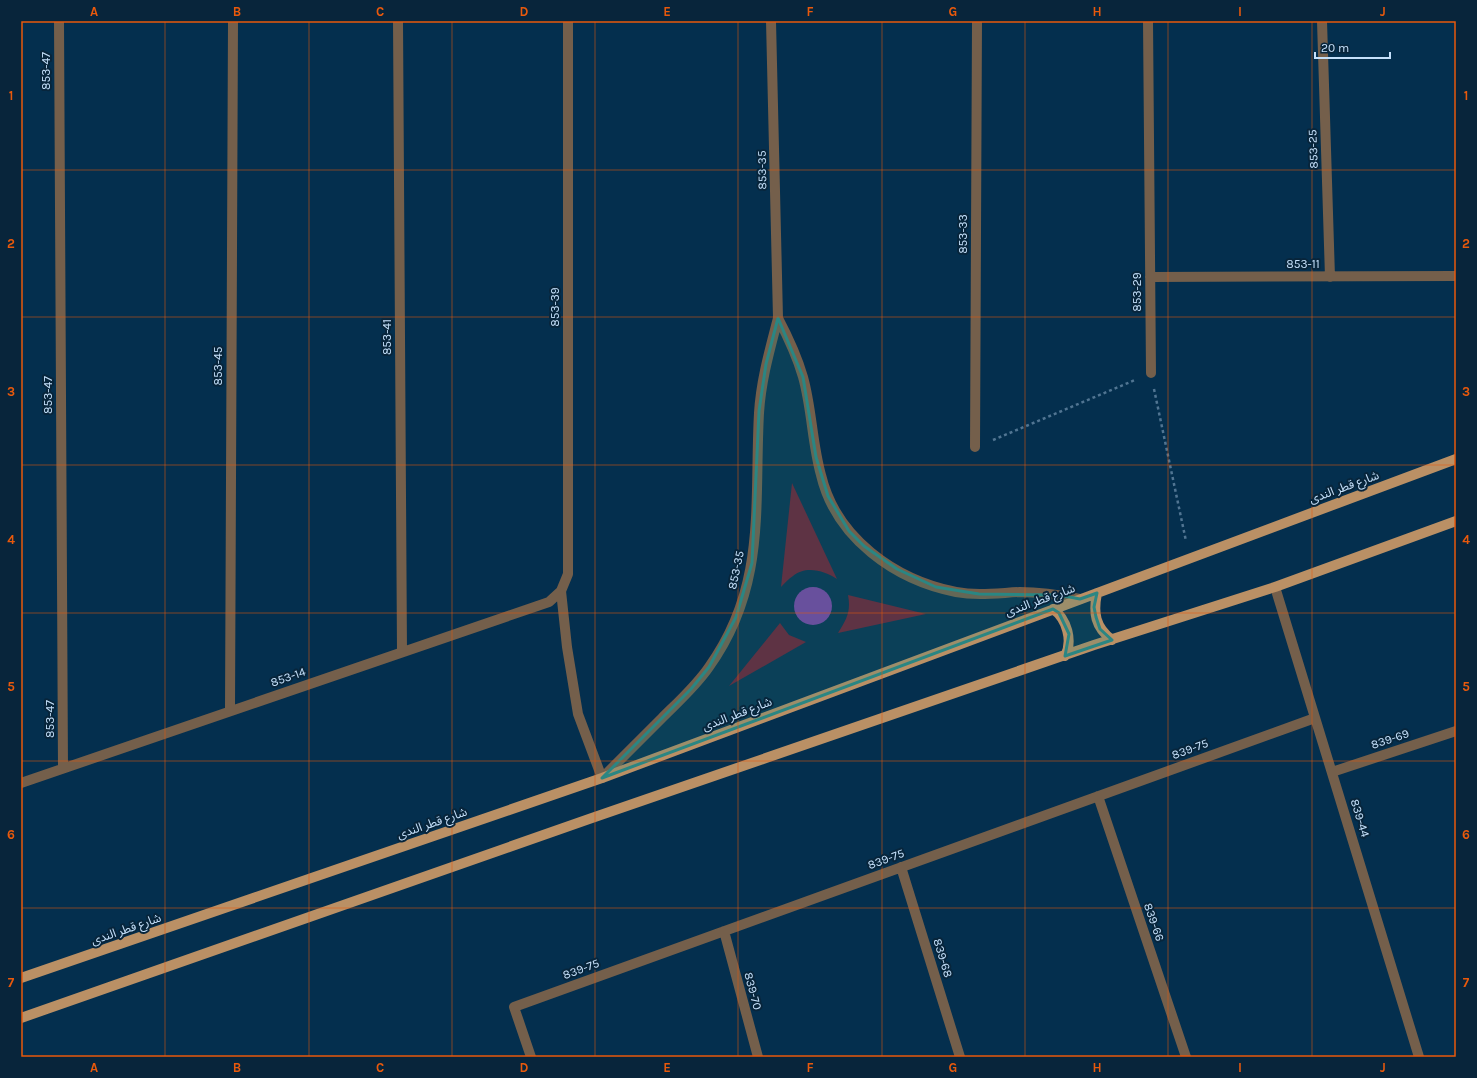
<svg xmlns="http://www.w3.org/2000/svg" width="1477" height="1078" font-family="Karla,'Noto Sans Arabic',sans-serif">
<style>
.green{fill:#6c1e35}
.water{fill:#7843a4}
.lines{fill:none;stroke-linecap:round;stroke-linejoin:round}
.path{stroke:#517592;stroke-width:2.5;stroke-dasharray:3 3;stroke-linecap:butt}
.street{stroke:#745f4b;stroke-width:10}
.primary{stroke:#ba9065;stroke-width:10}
.marked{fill:#2a8683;fill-opacity:0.2;stroke:#2a8683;stroke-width:3;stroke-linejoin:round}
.grid{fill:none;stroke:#e8590c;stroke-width:1;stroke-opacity:0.55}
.labels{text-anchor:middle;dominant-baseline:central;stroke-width:4;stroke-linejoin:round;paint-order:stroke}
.street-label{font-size:12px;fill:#c5e0fa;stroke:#08253b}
.neatline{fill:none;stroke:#e8590c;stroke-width:1.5}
.grid-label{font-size:13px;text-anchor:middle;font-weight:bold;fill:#e8590c}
</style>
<rect width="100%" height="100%" fill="#042f4e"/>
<path class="green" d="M792,483L837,579C825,571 806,565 793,576C788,579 785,583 781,587Z
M848,595L926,614L838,633C847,619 851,611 848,595Z
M780,623L789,635L806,642L729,686Z"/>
<path class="water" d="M794 606a19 19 0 1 1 38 0a19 19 0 1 1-38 0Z"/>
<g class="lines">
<path class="path" d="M1154,389L1186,541
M993,440L1135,380"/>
<path class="street" d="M59,21L63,768
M398,21L402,652
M1148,21L1151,373
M1322,21L1330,277
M1150,277L1456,276
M778,318C788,337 797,356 803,377C812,409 812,443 821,475C836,538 895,580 956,592C977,596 998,593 1020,592C1040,592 1060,595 1080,599
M975,447L977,21
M1275,587L1419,1057
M561,591L567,647L578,714L602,778C622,758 642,738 662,718C678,702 696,686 709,667C767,586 754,505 759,413C761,380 770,349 778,318L771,21
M230,711L233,21
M1332,772L1456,731
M21,783L549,602L561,591L568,574V21
M1098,796L1186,1057
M901,867L960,1057
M724,931L758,1057
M531,1057L514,1007L1315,718"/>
<path class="primary" d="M1097,593C1093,613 1095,627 1112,640
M1053,609C1067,619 1073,641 1065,656
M21,978L602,778L1456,459
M21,1018L589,819L1094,645L1275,587L1456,521"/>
</g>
<path class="marked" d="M778,318L803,377L816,457L828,496L849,531L864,546L897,569L936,587L979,594L1059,595L1080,599L1097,593L1094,607L1096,617L1100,629L1112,640L1065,656L1069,634L1059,613L1053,609L602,778L691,689L709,667L736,617L752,563L759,411L766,364Z"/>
<path class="grid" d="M165,21V1057M309,21V1057M452,21V1057M595,21V1057M738,21V1057M882,21V1057M1025,21V1057M1168,21V1057M1312,21V1057M21,170H1456M21,317H1456M21,465H1456M21,613H1456M21,761H1456M21,908H1456"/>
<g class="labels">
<g class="street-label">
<text transform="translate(46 71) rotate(-90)">853-47</text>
<text transform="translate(1313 149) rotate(-92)">853-25</text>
<text transform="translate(762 170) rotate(-91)">853-35</text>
<text transform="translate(963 234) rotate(-90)">853-33</text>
<text x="1303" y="264">853-11</text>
<text transform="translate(1137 292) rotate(-90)">853-29</text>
<text transform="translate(555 307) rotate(-90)">853-39</text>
<text transform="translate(387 337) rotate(-90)">853-41</text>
<text transform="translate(218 366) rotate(-90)">853-45</text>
<text transform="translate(48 395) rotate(-90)">853-47</text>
<text transform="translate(1344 487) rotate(-20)">شارع قطر الندى</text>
<text transform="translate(736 570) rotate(-78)">853-35</text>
<text transform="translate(1040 600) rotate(-20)">شارع قطر الندى</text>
<text transform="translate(288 677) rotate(-19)">853-14</text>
<text transform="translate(737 714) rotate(-21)">شارع قطر الندى</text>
<text transform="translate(50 719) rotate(-90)">853-47</text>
<text transform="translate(1390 739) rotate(-18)">839-69</text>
<text transform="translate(1190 749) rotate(-20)">839-75</text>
<text transform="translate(1360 818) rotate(73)">839-44</text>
<text transform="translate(432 823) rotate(-19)">شارع قطر الندى</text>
<text transform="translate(886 859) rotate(-20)">839-75</text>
<text transform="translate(1154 922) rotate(71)">839-66</text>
<text transform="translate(126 929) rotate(-19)">شارع قطر الندى</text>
<text transform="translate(943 958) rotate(73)">839-68</text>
<text transform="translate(581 969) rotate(-20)">839-75</text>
<text transform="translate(753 991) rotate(75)">839-70</text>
</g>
</g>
<rect width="1477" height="1078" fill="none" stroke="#08253b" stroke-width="44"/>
<path d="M1315 52v6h75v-6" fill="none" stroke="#c5e0fa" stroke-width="2"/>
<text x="1321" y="52" font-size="12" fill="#c5e0fa" stroke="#08253b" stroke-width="3" paint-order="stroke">20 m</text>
<rect x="22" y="22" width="1433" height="1034" class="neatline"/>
<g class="grid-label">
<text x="94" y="16">A</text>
<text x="237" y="16">B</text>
<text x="380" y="16">C</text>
<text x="524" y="16">D</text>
<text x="667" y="16">E</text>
<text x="810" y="16">F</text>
<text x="953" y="16">G</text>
<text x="1097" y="16">H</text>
<text x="1240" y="16">I</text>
<text x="1383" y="16">J</text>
<text x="11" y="100">1</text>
<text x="1466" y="100">1</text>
<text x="11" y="248">2</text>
<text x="1466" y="248">2</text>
<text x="11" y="396">3</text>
<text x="1466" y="396">3</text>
<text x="11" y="544">4</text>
<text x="1466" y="544">4</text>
<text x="11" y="691">5</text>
<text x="1466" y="691">5</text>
<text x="11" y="839">6</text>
<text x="1466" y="839">6</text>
<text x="11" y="987">7</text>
<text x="1466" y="987">7</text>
<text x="94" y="1072">A</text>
<text x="237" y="1072">B</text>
<text x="380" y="1072">C</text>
<text x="524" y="1072">D</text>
<text x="667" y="1072">E</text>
<text x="810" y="1072">F</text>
<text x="953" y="1072">G</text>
<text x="1097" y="1072">H</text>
<text x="1240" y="1072">I</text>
<text x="1383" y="1072">J</text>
</g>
</svg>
